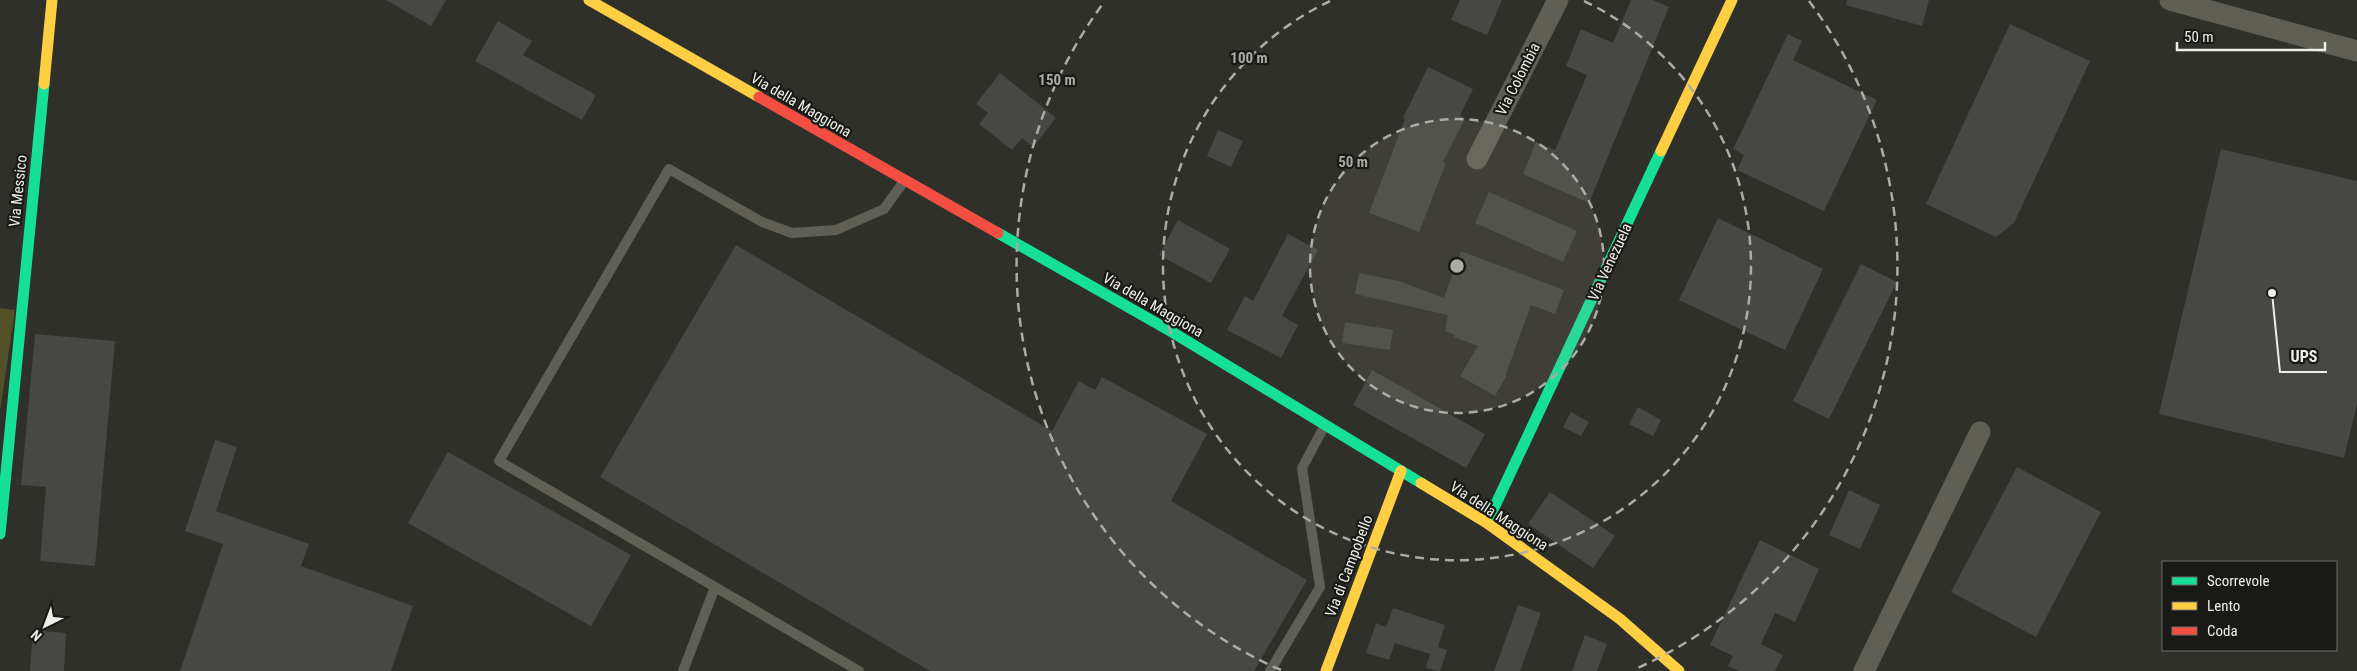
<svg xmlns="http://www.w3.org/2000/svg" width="2357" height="671" font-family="'Roboto Condensed',sans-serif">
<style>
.green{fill:#525027}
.building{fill:#474743}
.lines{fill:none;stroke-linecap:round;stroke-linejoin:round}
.lane{stroke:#5f5f55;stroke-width:10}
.street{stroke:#5f5f55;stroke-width:21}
.fast{stroke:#16e098;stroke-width:11}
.slow{stroke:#ffcf43;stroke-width:11}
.jam{stroke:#f24e42;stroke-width:11}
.ring{fill:none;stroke:#acaca6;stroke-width:2.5;stroke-dasharray:9 6}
.labels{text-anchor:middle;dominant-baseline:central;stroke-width:4.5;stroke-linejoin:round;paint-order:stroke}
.street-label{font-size:15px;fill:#eeeee8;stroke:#191915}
.centre{fill:#acaca6;stroke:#191915;stroke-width:2.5}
.ring-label{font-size:15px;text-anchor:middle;font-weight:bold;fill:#acaca6;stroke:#191915;stroke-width:4.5;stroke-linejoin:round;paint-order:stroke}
.leader{fill:none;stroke:#eeeee8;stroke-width:2}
.callout-dot{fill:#eeeee8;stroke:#191915;stroke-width:2}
.callout-label{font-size:16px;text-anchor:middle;font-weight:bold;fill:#eeeee8;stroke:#191915;stroke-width:4.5;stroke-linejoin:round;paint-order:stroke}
</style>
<rect width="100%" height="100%" fill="#30302a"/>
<path class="green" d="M0,308L15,310L0,411Z"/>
<path class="building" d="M386,0H446L431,26Z
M1460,0H1502L1487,35L1451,20Z
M1631,0H1653L1669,7L1589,203L1523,174L1536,142L1555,150L1587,75L1566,66L1581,29L1613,43Z
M1847,0H1929L1922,26L1846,5Z
M498,21L532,41L523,55L596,95L582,120L475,61Z
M2010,24L2090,61L2014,223L1996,237L1926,204Z
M1788,34L1802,41L1793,60L1877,100L1824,211L1737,170L1744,155L1733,149Z
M1428,67L1473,89L1460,115L1465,118L1443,162L1446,163L1419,232L1369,213L1405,119L1403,118Z
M1000,73L1056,118L1033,147L1022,138L1012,150L979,124L988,113L976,104Z
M1218,130L1243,141L1231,167L1207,156Z
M2221,149L2357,181V404L2344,458L2159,414Z
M1489,192L1577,231L1563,262L1475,223Z
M1718,218L1823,269L1785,350L1679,300Z
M1178,220L1230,249L1211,283L1159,255Z
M1288,234L1318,250L1282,316L1298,325L1281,358L1227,330L1245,296L1253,301Z
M736,245L1052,431L1079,381L1095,390L1102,377L1207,434L1171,501L1307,580L1254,671H930L600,477Z
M1461,251L1564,290L1555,314L1531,305L1506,374L1507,375L1495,396L1460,376L1478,346L1454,337L1455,335L1445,331L1448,315L1355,294L1359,273L1399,281L1444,298Z
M1861,264L1897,282L1829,419L1793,401Z
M1345,322L1393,330L1390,350L1342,343Z
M35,334L115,341L95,566L40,561L46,487L21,485Z
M1372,370L1485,434L1466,468L1353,405Z
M1638,407L1661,420L1653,436L1629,424Z
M1571,412L1589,422L1581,436L1563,427Z
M215,440L237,447L216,511L309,544L301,566L413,606L391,671H180L223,544L185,531Z
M448,452L631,555L591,626L408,523Z
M2017,467L2101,512L2036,637L1951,592Z
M1849,490L1880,505L1860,549L1829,535Z
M1550,492L1615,536L1593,568L1528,524Z
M1760,540L1819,569L1795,622L1775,613L1761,644L1783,655L1775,671H1739L1728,666L1733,656L1710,645Z
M1518,605L1541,613L1520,671H1494Z
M1393,608L1445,625L1438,647L1447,650L1440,671L1426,668L1430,654L1395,643L1389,660L1366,653L1376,623L1386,627Z
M33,630L66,633L64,671H30Z
M1585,635L1607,644L1597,671H1572Z"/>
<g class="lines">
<path class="lane" d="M683,671L715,587
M859,671L499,461L669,169L762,222L792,233L836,230L884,209L904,181
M1270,671L1320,587L1302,468L1325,425"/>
<path class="street" d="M2170,0L2357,51
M1477,159L1558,0
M1864,671L1980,432"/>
<path class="fast" d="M998,233L1172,332L1421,483
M1487,523L1661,151
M0,534L44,84"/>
<path class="slow" d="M589,0L759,97
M44,84L52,0
M1661,151L1732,0
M1421,483L1487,523L1620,619L1679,671
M1326,671L1401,471"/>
<path class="jam" d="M759,97L998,233"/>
</g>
<circle cx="1457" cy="266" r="147" fill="#acaca6" fill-opacity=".12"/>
<g class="ring">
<circle cx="1457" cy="266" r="147"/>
<path d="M1584 1A294 294 0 1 1 1330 1"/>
<path d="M1281 670A441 441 0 0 1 1105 1M1809 1A441 441 0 0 1 1633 670"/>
</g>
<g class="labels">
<g class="street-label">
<text transform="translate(1518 79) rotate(-63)">Via Colombia</text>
<text transform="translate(801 105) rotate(30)">Via della Maggiona</text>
<text transform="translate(18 191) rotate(-84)">Via Messico</text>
<text transform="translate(1610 262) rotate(-65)">Via Venezuela</text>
<text transform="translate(1153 305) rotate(30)">Via della Maggiona</text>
<text transform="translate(1499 516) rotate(33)">Via della Maggiona</text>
<text transform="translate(1349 566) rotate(-69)">Via di Campobello</text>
</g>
</g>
<circle cx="1457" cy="266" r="8" class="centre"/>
<g class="ring-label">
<text x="1249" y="63">100 m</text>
<text x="1057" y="85">150 m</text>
<text x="1353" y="167">50 m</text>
</g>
<path class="leader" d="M2272 293L2280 372H2327"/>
<circle class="callout-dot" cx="2272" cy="293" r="5"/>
<g class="callout-label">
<text x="2304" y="362">UPS</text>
</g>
<rect x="2162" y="561" width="175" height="90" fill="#191915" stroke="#6e6e69"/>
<rect x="2172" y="577" width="25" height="8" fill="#16e098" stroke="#6e6e69"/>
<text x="2207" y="586" font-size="15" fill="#eeeee8">Scorrevole</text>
<rect x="2172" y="602" width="25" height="8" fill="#ffcf43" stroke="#6e6e69"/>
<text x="2207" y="611" font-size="15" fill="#eeeee8">Lento</text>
<rect x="2172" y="627" width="25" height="8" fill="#f24e42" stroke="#6e6e69"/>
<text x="2207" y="636" font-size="15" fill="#eeeee8">Coda</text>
<g transform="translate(45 626) rotate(222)" stroke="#191915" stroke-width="4" paint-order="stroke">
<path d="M0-4L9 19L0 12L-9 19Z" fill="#eeeee8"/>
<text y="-8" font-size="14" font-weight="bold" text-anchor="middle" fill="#eeeee8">N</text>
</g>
<path d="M2177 42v8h148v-8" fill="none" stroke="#eeeee8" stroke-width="2.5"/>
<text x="2184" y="42" font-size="15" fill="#eeeee8" stroke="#191915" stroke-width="4" paint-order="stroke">50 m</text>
</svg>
